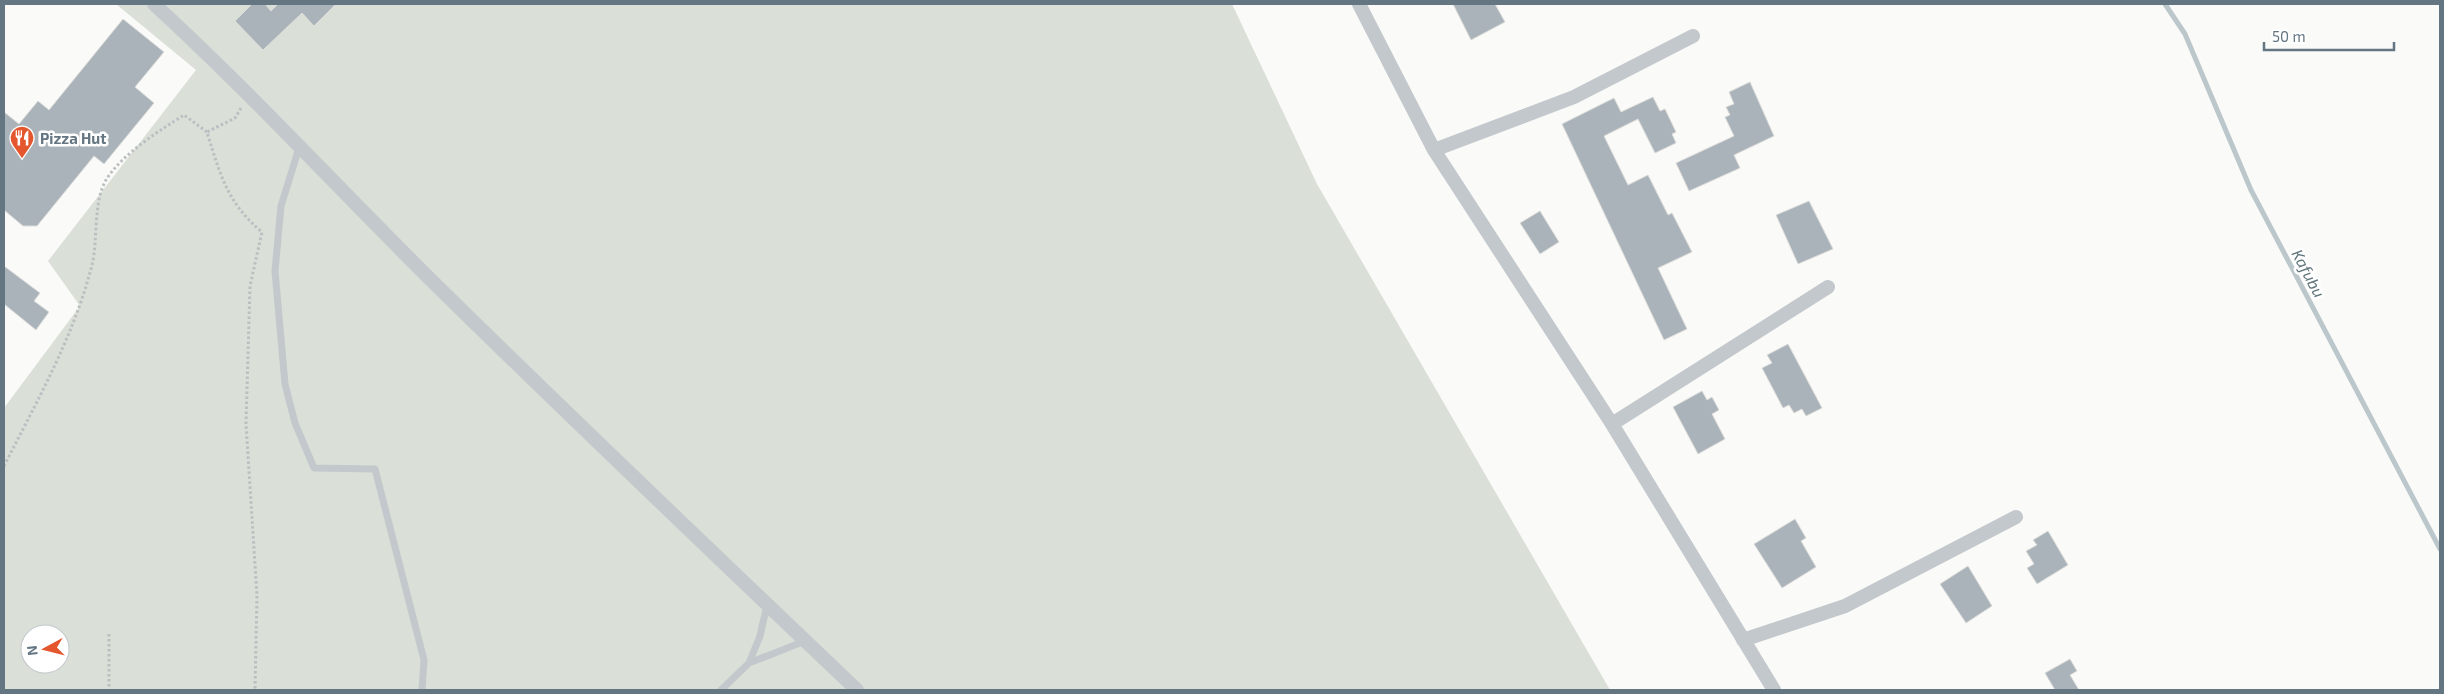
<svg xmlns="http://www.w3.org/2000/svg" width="2444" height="694" font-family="'Exo 2',sans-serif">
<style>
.green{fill:#dadfd7;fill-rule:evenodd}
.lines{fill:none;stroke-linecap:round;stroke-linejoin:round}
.stream{stroke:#bbc7cb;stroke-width:5}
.building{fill:#aab3b9;stroke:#dcdcda}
.path{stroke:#bbbfc2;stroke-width:3;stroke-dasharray:2.5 2.5;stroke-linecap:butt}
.service{stroke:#c3c8cc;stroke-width:7}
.minor{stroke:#c3c8cc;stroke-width:14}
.labels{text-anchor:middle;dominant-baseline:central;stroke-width:5;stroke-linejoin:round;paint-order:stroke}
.poi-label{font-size:15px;font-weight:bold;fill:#657683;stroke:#fff;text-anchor:start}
.water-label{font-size:16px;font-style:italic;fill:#60757c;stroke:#fff}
</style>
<rect width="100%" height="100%" fill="#fafaf8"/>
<path class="green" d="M116,4H1232L1317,184L1610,690H4V408L80,306L48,261L196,70ZM30,634H60V664H30Z"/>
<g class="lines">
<path class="stream" d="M2165,4L2185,34L2251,190L2440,549"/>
</g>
<path class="building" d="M252,4H265L271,11L278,4H336L314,26L302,13L263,50L235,21Z
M1453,4H1495L1505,22L1471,40Z
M123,19L164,52L135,87L154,103L104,164L94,156L37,226H23L4,210V112L19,124L38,101L49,110Z
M1750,82L1774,136L1734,155L1740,168L1689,191L1676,163L1734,136L1725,117L1730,115L1726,107L1734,104L1729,92Z
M1653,97L1660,111L1665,109L1676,132L1672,134L1676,143L1655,153L1638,119L1604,136L1628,185L1648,175L1668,215L1672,213L1692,252L1658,268L1687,329L1664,340L1562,124L1614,98L1621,112Z
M1809,201L1833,249L1798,264L1776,215Z
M1540,211L1559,242L1540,254L1520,223Z
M4,266L40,293L34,301L49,312L36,330L4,304Z
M1788,344L1822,408L1806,416L1802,409L1794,413L1789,405L1783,408L1762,368L1772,363L1767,355Z
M1702,391L1707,400L1712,397L1719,410L1712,414L1725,439L1698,454L1673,407Z
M1795,519L1806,538L1801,541L1816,567L1782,588L1754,544Z
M2048,531L2068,565L2037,584L2027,568L2034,564L2026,551L2037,545L2033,540Z
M1968,566L1992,606L1966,623L1940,584Z
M2070,659L2077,671L2070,675L2079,690H2055L2045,673Z"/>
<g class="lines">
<path class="path" d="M241,108L235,118L207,132C220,174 227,203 262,232L250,286L246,424L257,596L255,690
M4,466C37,401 74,336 92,265C98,241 93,202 106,180C122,154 159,131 184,115L207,132
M109,634V690"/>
<path class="service" d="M299,148L281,206L275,271L285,384L295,423L314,468L375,469L424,660L422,690
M749,663L805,641
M721,690L749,663L760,636L767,605"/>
<path class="minor" d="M154,4C250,92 338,188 430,279C571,418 714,554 857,690
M1359,4L1434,150L1612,424L1774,690
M1434,150L1574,97L1693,36
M1612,424L1828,287
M1743,640L1845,606L2016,517"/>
</g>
<defs>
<symbol id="restaurant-pin" viewBox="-11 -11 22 30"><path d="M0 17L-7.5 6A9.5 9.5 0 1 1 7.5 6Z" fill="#e4572e" stroke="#fff"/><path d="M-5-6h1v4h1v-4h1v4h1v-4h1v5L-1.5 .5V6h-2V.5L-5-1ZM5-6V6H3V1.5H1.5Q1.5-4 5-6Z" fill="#fff"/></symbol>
</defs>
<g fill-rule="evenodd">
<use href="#restaurant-pin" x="8" y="124" width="28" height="38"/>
</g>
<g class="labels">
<g class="poi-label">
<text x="40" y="138">Pizza Hut</text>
</g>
<g class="water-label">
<text transform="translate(2309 273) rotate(62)">Kafubu</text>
</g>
</g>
<rect width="2444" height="694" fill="none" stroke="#657683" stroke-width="10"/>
<g transform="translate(45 649) rotate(263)"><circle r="24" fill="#ffffff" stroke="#c1c8cd"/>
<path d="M0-4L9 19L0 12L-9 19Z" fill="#e4572e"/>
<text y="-8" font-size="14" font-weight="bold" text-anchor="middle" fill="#657683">N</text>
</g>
<path d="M2264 42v8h130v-8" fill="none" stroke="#657683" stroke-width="2.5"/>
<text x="2272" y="42" font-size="15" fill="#657683" stroke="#ffffff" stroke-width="4" paint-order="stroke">50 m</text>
</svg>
